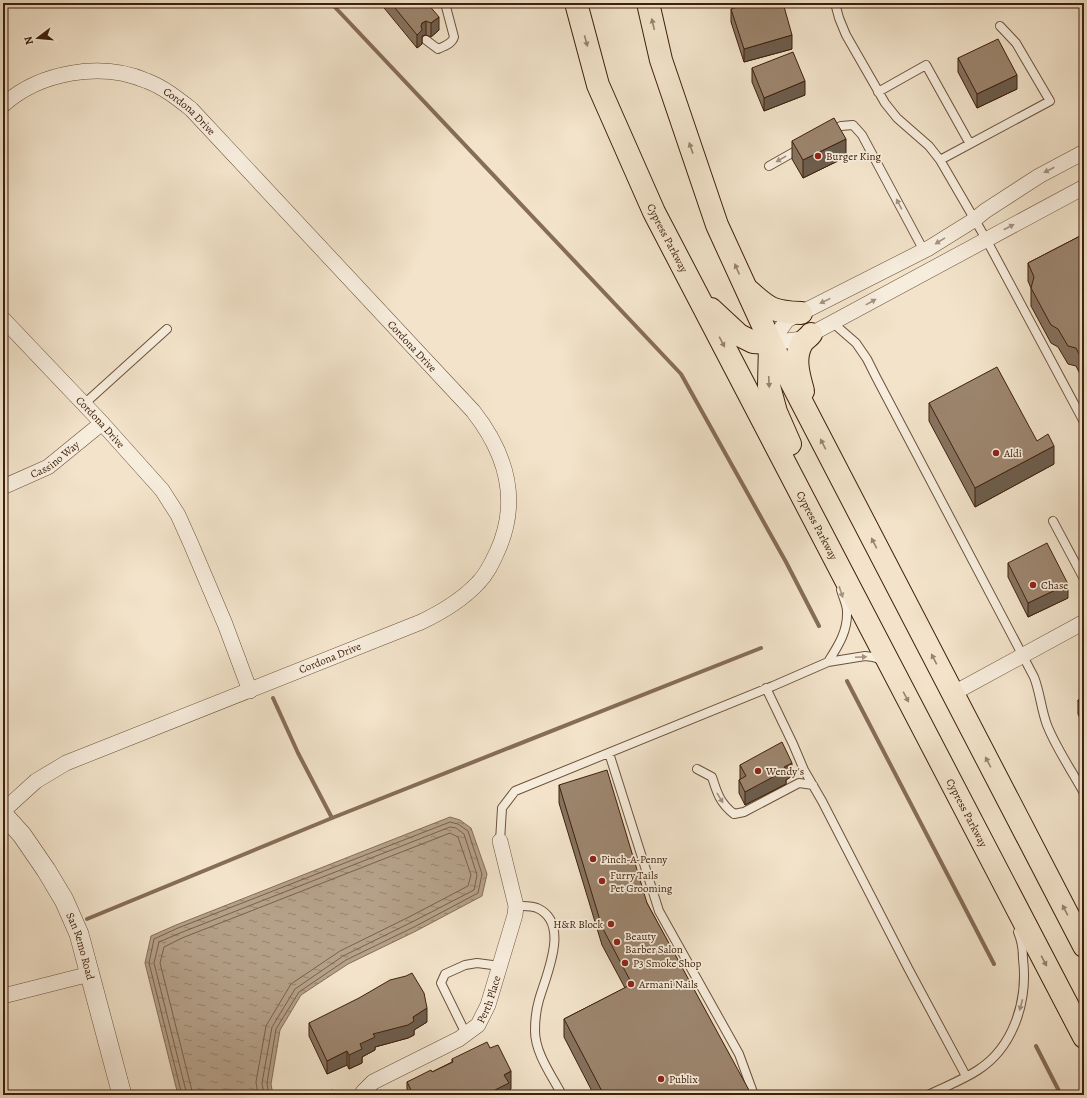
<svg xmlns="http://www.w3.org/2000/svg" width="1087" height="1098" font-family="Alegreya,serif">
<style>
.water{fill:url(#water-ripples);stroke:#866d57}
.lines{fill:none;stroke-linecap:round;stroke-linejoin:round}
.shore{stroke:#7a604a;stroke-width:1}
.stream{stroke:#866d57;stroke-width:4}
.service-casing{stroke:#6c513b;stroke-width:10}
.minor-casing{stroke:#6c513b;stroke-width:16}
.tertiary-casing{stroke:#6c513b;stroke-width:20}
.primary-casing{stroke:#3f200b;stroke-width:24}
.service{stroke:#f7eddd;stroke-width:8}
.minor{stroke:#f7eddd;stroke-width:15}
.tertiary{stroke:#f7eddd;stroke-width:19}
.primary{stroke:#f2e3ca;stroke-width:22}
.wall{fill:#86725f;stroke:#3f200b}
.shaded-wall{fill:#6d5d4d;stroke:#3f200b}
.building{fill:#9c856e;stroke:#3f200b}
.oneway{fill:#98826a}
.oneway2{fill:#a4917e}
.poi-dot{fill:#8f2418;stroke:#f7eddd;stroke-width:1.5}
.labels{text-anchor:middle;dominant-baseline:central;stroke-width:3.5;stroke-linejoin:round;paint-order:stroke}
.street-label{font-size:11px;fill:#3f200b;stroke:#f7eddd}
.poi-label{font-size:11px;fill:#3f200b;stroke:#f7eddd;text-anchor:start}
</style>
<defs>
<pattern id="water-ripples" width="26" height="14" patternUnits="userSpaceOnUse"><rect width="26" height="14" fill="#b5a189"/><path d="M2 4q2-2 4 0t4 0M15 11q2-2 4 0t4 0" fill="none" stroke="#95836e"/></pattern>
</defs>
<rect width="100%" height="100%" fill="#f2e3ca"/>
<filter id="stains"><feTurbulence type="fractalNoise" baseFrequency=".005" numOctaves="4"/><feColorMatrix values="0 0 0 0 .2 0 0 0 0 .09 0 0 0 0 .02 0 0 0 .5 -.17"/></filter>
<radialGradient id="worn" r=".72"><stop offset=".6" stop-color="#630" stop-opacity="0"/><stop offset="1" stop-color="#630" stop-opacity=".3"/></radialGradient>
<path class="water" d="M450,817L460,820L471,828L487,874L482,896L416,931L348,964L301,995L280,1030L271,1084L273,1095H178L145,963L151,936L176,925Z"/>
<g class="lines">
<path class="shore" d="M182,1095L149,963L154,939L178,928L450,822L458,824L468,831L482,874L478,893L414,927L346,960L299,992L276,1029L267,1083L269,1095
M187,1095L154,963L159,942L180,933L450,827L456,828L464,834L477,875L474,890L412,922L343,956L295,989L272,1027L262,1083L264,1095
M193,1095L160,963L164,947L182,938L450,833L458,837L471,875L468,886L409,917L340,951L291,984L266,1026L256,1082L258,1095"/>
<path class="stream" d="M331,3L681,374L786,562L819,626
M847,681L994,964
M273,698L298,753L332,818
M87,919L332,818L761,648
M1036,1046L1061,1095"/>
<defs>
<path id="service" d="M835,3L839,18L846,35L885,103L897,118L929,146L940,160L986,239L1084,422
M426,40L438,49C444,46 452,44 454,37L445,3
M878,92L926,65L970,144
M830,131L841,126L853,125L862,135L924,251
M940,160L1050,101L1016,43L1000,26
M769,166L801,148
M833,323L856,343L867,359L876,377L1034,677C1040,692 1041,709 1047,725C1056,748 1072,771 1084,793
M83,405L167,329
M1053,521L1084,579
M828,662C838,646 848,631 847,611C847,605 843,597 841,590
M766,688L793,744L804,770L822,801L908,968L966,1076
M609,753L659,911L739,1054L754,1095
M697,769L712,777C717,793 720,803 734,814L744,812L799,783L813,785
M500,841L502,808L515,791L773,686L828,662L865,656L873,657L882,660
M516,906C522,906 531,905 537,908C571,923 546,975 539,1000C536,1010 535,1021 535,1031C535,1053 552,1076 562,1095
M466,1034L441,983L445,974L465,965L477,963L500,966
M928,1095C944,1087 963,1080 978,1070C1014,1047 1028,1000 1023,959C1023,950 1022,941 1018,932"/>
<g id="minor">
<path id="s1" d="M3,105C40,72 101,61 147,81C163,87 177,98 191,109L473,411C506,453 521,500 497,552C492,563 487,574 478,583C462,600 442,612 421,622L66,763L36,781L3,811"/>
<path id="s2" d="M3,319L102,423L162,490L178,515L191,544L225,624L250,691"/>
<path d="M771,343L787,320L929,248L974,220L985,211L1039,176L1084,152"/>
<path d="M771,343L802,339L1084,187"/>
<path id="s3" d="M3,487L48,467L102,423"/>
<path d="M952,694L1084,622"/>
<path d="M3,996L90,974"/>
<path id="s4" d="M364,1095L363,1092L373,1082L459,1039L478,1025L488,1005L515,915L516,906L500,841"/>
</g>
<g id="tertiary">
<path id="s5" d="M3,814L22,835L46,870L64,900L79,934L122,1095"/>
</g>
<g id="primary">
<path id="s6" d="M576,3L598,85L654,212L1084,1037"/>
<path d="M648,3L661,60L717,225L771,343L1084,946"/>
<path d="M749,291C769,309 773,312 801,313"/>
<path d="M711,309L739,335L753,342L771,343"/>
<path d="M770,344L769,386L776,412L790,444"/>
<path d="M803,391C799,376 793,358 802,343C804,340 809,337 811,334"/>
</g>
</defs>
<use href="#service" class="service-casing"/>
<use href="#minor" class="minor-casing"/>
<use href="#tertiary" class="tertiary-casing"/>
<use href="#primary" class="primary-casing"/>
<use href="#service" class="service"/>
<use href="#minor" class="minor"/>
<use href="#tertiary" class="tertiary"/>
<use href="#primary" class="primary"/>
</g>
<path class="wall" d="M380,3H427L439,30L431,37L426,35L422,36V44L417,48Z
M731,9L792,49L744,62L731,22Z
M958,58L1017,89L977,108L958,72Z
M752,68L805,95L764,111L752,82Z
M792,141L846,157L803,178L792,159Z
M1084,234V382L1076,366L1068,364L1058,347L1051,343L1031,306V288L1028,281V263Z
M929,403L1037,441L1054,464L975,507L929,421Z
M1008,563L1068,598L1028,617L1008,577Z
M1084,698V727L1078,714V700Z
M740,765L792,776L786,780V784L745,805L739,793V780L740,779Z
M559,785L647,903L750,1095H594L564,1037V1019L625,988L602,945L559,803Z
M427,1022L414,1030V1035L408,1038L375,1047V1050L362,1057V1063L349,1069L347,1065L327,1074L309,1036V1023Z
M452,1059L511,1089L509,1090V1095H404V1093L407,1092V1082L432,1072L452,1062Z"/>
<path class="shaded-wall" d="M439,17V30L431,37V23Z
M426,21V35L422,36V44L417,48V35L422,23Z
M792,35V49L744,62V49Z
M1017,75V89L977,108V94Z
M805,81V95L764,111V98Z
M846,139V157L803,178V160Z
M1054,446V464L975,507V488Z
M1068,584V598L1028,617V603Z
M792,763V776L786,780V784L745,805V792Z
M427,1008V1022L414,1030V1035L408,1038L375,1047V1050L362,1057V1063L349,1069V1055L360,1044L373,1034L413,1017Z
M347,1051V1065L327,1074V1061Z
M511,1071V1089L509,1090V1095H485L504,1075Z"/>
<path class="building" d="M391,3H427L439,17L431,23L426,21L422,23L421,26L422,30L417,35Z
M750,3H783L792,35L744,49L731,9Z
M998,39L1017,75L977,94L958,58Z
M793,52L805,81L764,98L752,68Z
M834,118L846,139L803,160L792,141Z
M1084,234V364L1076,348L1068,346L1058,329L1051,325L1031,288L1034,277L1028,263Z
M997,367L1037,441L1048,434L1054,446L975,488L929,403Z
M1047,543L1068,584L1028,603L1008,563Z
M1084,698V714L1078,700Z
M782,742L792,763L784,767L786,770L745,792L739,780L746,776L740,765Z
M607,770L647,903L750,1092L747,1094V1095H604L564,1019L632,984L602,927L559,785Z
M412,973L424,993L427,1008L413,1017L414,1021L408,1025L373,1034L375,1037L360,1044L362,1049L349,1055L347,1051L327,1061L309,1023L359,998L390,980L406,976Z
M487,1042L490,1048L498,1045L511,1071L504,1075L509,1083L485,1095H405L404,1093L411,1090L407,1082L431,1070L432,1072L453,1062L452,1059Z
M333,1090L336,1095H315L317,1094Z"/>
<defs><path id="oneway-solid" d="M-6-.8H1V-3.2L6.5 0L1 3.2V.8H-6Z"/></defs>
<g class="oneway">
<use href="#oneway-solid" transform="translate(653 24) rotate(-103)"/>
<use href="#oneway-solid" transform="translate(586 41) rotate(75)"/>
<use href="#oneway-solid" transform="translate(691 148) rotate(-109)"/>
<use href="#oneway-solid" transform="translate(737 269) rotate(-114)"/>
<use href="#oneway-solid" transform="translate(722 342) rotate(62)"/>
<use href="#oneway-solid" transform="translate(769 382) rotate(87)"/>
<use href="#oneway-solid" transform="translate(823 444) rotate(-117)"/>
<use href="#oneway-solid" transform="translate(874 543) rotate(-117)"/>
<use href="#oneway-solid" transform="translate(934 659) rotate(-117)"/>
<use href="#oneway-solid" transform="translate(906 697) rotate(62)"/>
<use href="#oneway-solid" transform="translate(988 762) rotate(-118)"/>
<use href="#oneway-solid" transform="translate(1065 910) rotate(-118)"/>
<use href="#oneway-solid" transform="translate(1044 961) rotate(62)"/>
</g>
<g class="oneway2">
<use href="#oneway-solid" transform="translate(781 159) rotate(150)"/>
<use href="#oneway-solid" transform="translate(1049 170) rotate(153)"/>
<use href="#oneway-solid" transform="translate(899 204) rotate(-118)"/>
<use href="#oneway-solid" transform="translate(1009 227) rotate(-28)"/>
<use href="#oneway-solid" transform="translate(940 241) rotate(148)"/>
<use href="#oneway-solid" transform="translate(825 301) rotate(154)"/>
<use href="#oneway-solid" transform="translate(871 302) rotate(-29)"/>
<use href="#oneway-solid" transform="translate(841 592) rotate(72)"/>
<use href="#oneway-solid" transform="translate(861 657) rotate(-2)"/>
<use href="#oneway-solid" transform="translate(720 798) rotate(59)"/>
<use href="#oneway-solid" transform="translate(1021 1005) rotate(105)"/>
</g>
<g class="poi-dot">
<circle cx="818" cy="156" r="4"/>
<circle cx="996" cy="453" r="4"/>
<circle cx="1033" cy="585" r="4"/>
<circle cx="758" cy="771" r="4"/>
<circle cx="593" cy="859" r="4"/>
<circle cx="602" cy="881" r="4"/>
<circle cx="611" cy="924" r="4"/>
<circle cx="617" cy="942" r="4"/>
<circle cx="625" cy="963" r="4"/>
<circle cx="631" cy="984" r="4"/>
<circle cx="661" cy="1079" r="4"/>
</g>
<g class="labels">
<g class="street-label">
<text stroke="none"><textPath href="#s1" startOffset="206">Cordona Drive</textPath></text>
<text stroke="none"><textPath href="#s6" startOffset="253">Cypress Parkway</textPath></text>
<text stroke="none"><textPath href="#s1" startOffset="530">Cordona Drive</textPath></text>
<text stroke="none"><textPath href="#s2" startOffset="142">Cordona Drive</textPath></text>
<text stroke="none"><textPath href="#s3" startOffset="59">Cassino Way</textPath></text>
<text stroke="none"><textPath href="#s6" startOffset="577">Cypress Parkway</textPath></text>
<text transform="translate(330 658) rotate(-22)">Cordona Drive</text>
<text stroke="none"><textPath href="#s6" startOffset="901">Cypress Parkway</textPath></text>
<text stroke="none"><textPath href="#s5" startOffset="155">San Remo Road</textPath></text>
<text stroke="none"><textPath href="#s4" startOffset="165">Perth Place</textPath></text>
</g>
<g class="poi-label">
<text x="826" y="156">Burger King</text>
<text x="1004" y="453">Aldi</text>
<text x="1041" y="585">Chase</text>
<text x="766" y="771">Wendy's</text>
<text x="601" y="859">Pinch-A-Penny</text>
<text x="610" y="875">Furry Tails<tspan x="610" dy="13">Pet Grooming</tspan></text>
<text x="603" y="924" text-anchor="end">H&amp;R Block</text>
<text x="625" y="936">Beauty<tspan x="625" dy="13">Barber Salon</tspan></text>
<text x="633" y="963">P3 Smoke Shop</text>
<text x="639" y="984">Armani Nails</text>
<text x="669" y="1079">Publix</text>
</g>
</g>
<rect width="1087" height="1098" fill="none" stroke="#f2e3ca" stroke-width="16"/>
<rect x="4" y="4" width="1079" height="1090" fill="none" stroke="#3f200b" stroke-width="2"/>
<rect x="8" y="8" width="1071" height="1082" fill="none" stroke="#3f200b"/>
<g transform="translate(38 38) rotate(254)" stroke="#f7eddd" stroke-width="3" paint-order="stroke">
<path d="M0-3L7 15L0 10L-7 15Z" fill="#3f200b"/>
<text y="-6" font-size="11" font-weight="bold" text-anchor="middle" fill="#3f200b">N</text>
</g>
<rect width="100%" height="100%" filter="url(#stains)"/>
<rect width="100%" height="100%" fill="url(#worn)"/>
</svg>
